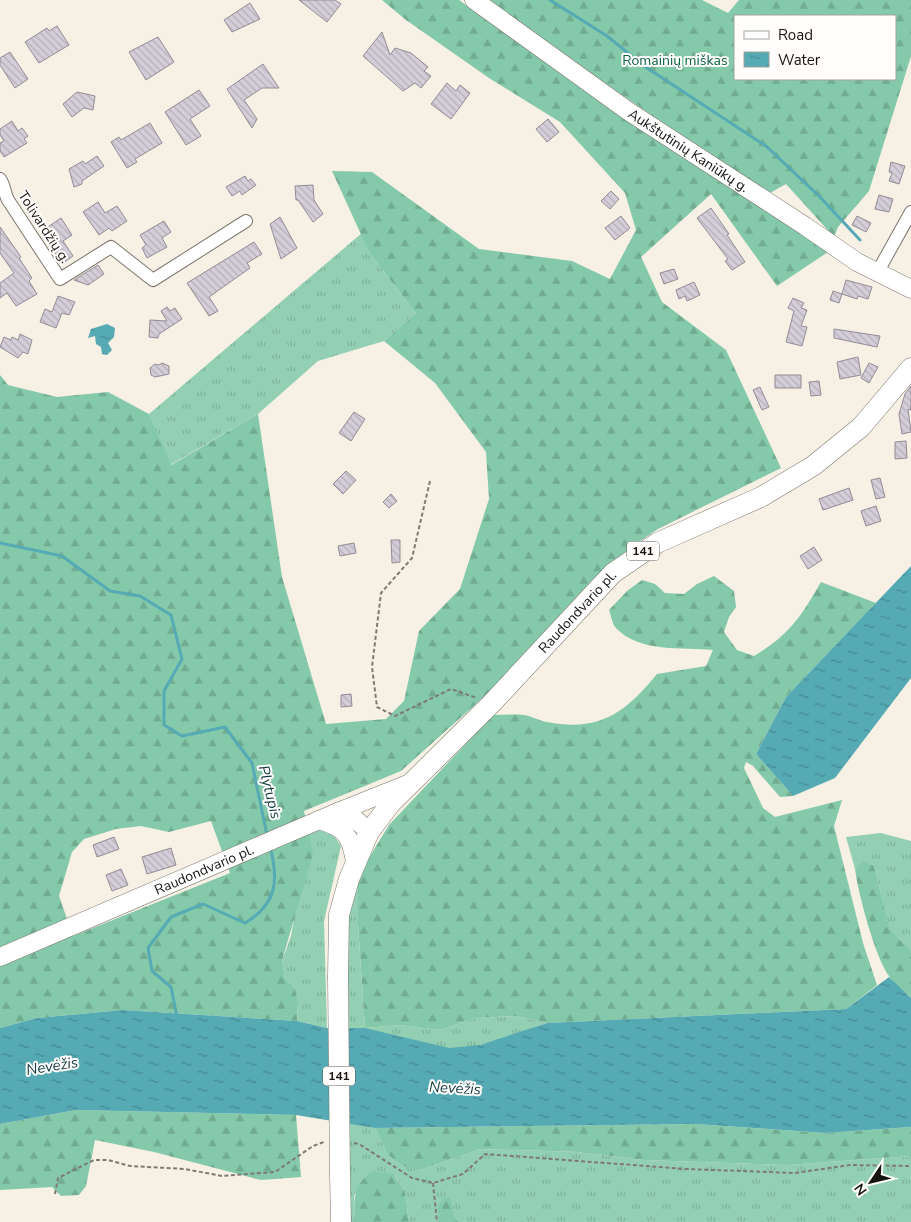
<svg xmlns="http://www.w3.org/2000/svg" width="911" height="1222" font-family="'Nunito Sans',sans-serif">
<style>
.grass{fill:url(#grass-tufts)}
.forest{fill:url(#forest-firs);fill-rule:evenodd}
.water{fill:url(#water-ripples)}
.lines{fill:none;stroke-linecap:round;stroke-linejoin:round}
.stream{stroke:#55aab4;stroke-width:3}
.building{fill:url(#building-back-hatch);stroke:#918b95}
.street-casing{stroke:#7c776d;stroke-width:14}
.secondary-casing{stroke:#7c776d;stroke-width:19}
.primary-casing{stroke:#7c776d;stroke-width:21}
.path{stroke:#7e7a73;stroke-width:2;stroke-dasharray:4 2.5;stroke-linecap:butt}
.street{stroke:#fff;stroke-width:12}
.secondary{stroke:#fff;stroke-width:18}
.primary{stroke:#fff;stroke-width:20}
.primary-bridge-casing{stroke:#7c776d;stroke-width:21;stroke-linecap:butt}
.primary-bridge{stroke:#fff;stroke-width:20}
.labels{text-anchor:middle;dominant-baseline:central;stroke-width:4;stroke-linejoin:round;paint-order:stroke}
.shield{fill:#fffefc;stroke:#5c5b58;stroke-width:1}
.shield-label{font-size:12px;font-weight:bold;fill:#161511}
.park-label{font-size:14px;fill:#0d6346;stroke:#fffefc}
.street-label{font-size:14px;fill:#161511;stroke:#fffefc}
.water-label{font-size:15px;font-style:italic;fill:#133c41;stroke:#fffefc}
</style>
<defs>
<pattern id="grass-tufts" width="24" height="20" patternUnits="userSpaceOnUse" patternTransform="scale(1.25)"><rect width="24" height="20" fill="#93d0b3"/><path d="M3 7l-1-3M5 7V3M7 7l1-3M15 17l-1-3M17 17v-4M19 17l1-3" fill="none" stroke="#7eb299"/></pattern>
<pattern id="forest-firs" width="22" height="20" patternUnits="userSpaceOnUse" patternTransform="scale(1.25)"><rect width="22" height="20" fill="#84c9a9"/><path d="M5 1l3.5 6h-7zM16 11l3.5 6h-7z" fill="#71ac90"/></pattern>
<pattern id="water-ripples" width="26" height="14" patternUnits="userSpaceOnUse" patternTransform="scale(1.25)"><rect width="26" height="14" fill="#55aab4"/><path d="M2 4q2-2 4 0t4 0M15 11q2-2 4 0t4 0" fill="none" stroke="#458991"/></pattern>
<pattern id="building-back-hatch" width="6" height="6" patternUnits="userSpaceOnUse" patternTransform="scale(1.25)"><rect width="6" height="6" fill="#d3ced8"/><path d="M-1 5l2 2M0 0l6 6M5-1l2 2" fill="none" stroke="#b4b0b8"/></pattern>
</defs>
<rect width="100%" height="100%" fill="#f6f0e5"/>
<path class="grass" d="M362,233L370,254L416,313L384,341L318,361L258,414L170,465L149,414Z
M317,827L331,831L341,846L324,921L327,1028L297,1021L298,1003L285,979L282,961L291,936L309,832Z
M881,833L911,841V951L890,931L874,866L863,862L855,869L846,837Z
M358,884V924L365,1028L400,1025L439,1030L476,1018L517,1016L547,1023C519,1032 477,1051 447,1048C414,1044 382,1029 349,1028L347,923Z
M350,1123L375,1128L387,1154L420,1170L481,1149L578,1152L644,1160L787,1165L911,1156V1222H459L455,1217L451,1198L437,1208L438,1222H409L405,1191L395,1175L374,1171L354,1195L355,1222H349Z"/>
<path class="forest" d="M382,0H459L634,123L828,252L777,286L711,194L641,257L662,302L726,350L781,468L658,529L631,547L594,578L487,694L401,771L304,811L313,853L282,961L285,979L295,989L298,1003L297,1021L123,1010L37,1018L0,1028V375L8,385L57,397L108,392L149,414L171,465L258,414L282,577L326,724L386,719L404,701L419,631L460,589L489,499L486,452L435,383L384,341L416,313L370,254L332,171L372,172L479,249L572,261L610,279L636,230L625,193L560,122L489,78L406,20ZM211,821L230,873L73,936L59,896L72,852L84,839L116,829L141,826L169,832Z
M482,0H702L728,13L739,0H911V56L869,191L838,227L834,237L786,184L768,194ZM735,16H895V79H735Z
M714,576L734,591L736,607L729,617L724,632L737,650L754,656C790,634 800,618 821,582L876,603L786,697L756,754L793,796L780,797L753,766L746,762L744,768L763,808L775,817L842,800L834,826L863,943L877,985L846,1009L547,1023L517,1016L476,1018L439,1030L400,1025L365,1028L358,924V884L367,861L389,825L493,715C503,715 514,714 524,715C532,716 539,721 547,722C600,732 625,713 657,674L706,666L713,650C683,647 639,653 616,628C612,624 611,615 609,610L627,591L642,580L655,584L665,593L684,594L697,584Z
M863,861L874,866L890,930L911,951V998C904,991 894,984 889,976C875,957 858,893 855,869Z
M76,1110L296,1115L301,1177L261,1180L154,1152L95,1140L86,1186L79,1195L61,1196L52,1187L0,1190V1124Z
M696,1124L825,1133L911,1127V1156L787,1165L644,1160L578,1152L481,1149L420,1170L404,1166L387,1154L375,1128Z
M374,1171L394,1174L405,1191L409,1222H355C354,1199 352,1184 374,1171Z
M444,1198H451L455,1217L459,1222H438L437,1208Z"/>
<path class="water" d="M107,324L115,328L114,337L108,343L112,350L107,355L102,354L101,347L96,344L95,336L88,338L91,329Z
M911,566V678L835,778L793,796L756,754L786,697Z
M889,977L911,998V1127L825,1133L696,1124L375,1128L296,1115L76,1110L0,1124V1028L37,1018L123,1010L297,1021L327,1028H365L449,1048L480,1045L547,1023L846,1009Z"/>
<g class="lines">
<path class="stream" d="M550,0L607,36L644,66L766,146L820,197L860,240
M0,543L62,556L110,591L140,596L171,615L182,659L164,691V725L182,736L225,727L252,763L267,835
M177,1017L171,987L152,971L148,948L171,917L203,904L245,923C277,904 279,881 270,846"/>
</g>
<path class="building" d="M299,0H335L341,4L327,22Z
M250,3L260,19L232,32L224,20Z
M57,26L69,45L39,63L25,42L47,28L49,31Z
M382,32L390,55L395,48L411,53L428,67L424,71L431,76L421,88L415,83L403,91L363,56Z
M158,37L174,62L146,80L129,52Z
M10,52L28,79L15,88L0,65V58Z
M263,64L279,88H262L244,100L257,119L252,128L227,89Z
M447,83L456,91L460,85L470,93L451,119L431,104Z
M199,90L210,106L190,119L201,136L186,145L165,112Z
M77,92L95,96L93,110L84,108L72,117L63,104Z
M548,119L559,132L547,142L536,129Z
M12,121L18,131L22,128L28,136L24,139L27,143L4,157L0,151V143L4,141L0,135V129Z
M150,123L162,143L135,159L137,162L127,168L111,142L119,137L121,140Z
M97,156L104,166L82,181V184L74,187L69,169L83,161L85,164Z
M891,162L905,166L899,184L889,181L892,173L889,172Z
M245,176L248,181L251,179L256,185L242,195L240,191L232,196L226,187Z
M313,185L314,200L323,214L313,222L298,200H296L295,186Z
M611,191L619,199L610,209L601,201Z
M879,195L893,199L889,212L875,209Z
M98,202L105,213L117,206L127,221L112,231L109,228L99,235L83,212Z
M711,208L729,234L727,235L745,262L732,270L725,261L728,259L697,218Z
M621,216L630,228L615,240L605,228Z
M857,216L871,223L866,232L852,225Z
M280,217L297,248L281,259L270,224Z
M61,218L72,235L63,241L73,256L62,264L42,231Z
M164,221L171,232L162,238L167,247L147,258L142,248L146,245L140,235Z
M0,227L21,257L19,258L32,278L29,281L37,294L16,306L7,293L0,298V283L14,273L0,253Z
M254,242L262,254L247,263L250,268L209,297L218,311L209,316L187,283Z
M98,265L104,274L88,285L74,280Z
M674,269L678,279L664,284L660,273Z
M846,280L872,287L868,299L858,296L857,299L842,294Z
M694,282L700,295L687,301L685,296L679,299L676,290Z
M833,291L842,294L839,303L830,300Z
M58,296L75,302L69,315L62,313L56,328L40,322L45,309L52,312Z
M793,298L804,303L801,308L807,310L801,326L807,327L802,346L786,342L794,311L788,308Z
M167,307L170,311L175,308L182,319L159,334L158,338L149,337L150,320L167,321L161,311Z
M834,329L880,336L877,347L834,338Z
M20,334L32,340L28,354L23,352L18,358L0,347L4,337L11,340L12,337L18,340Z
M858,357L861,375L840,379L837,362Z
M162,363L169,366V374L155,377L151,375L150,368L155,364L159,365Z
M869,363L878,367L869,383L861,378Z
M775,375H801V388H775Z
M819,381L821,395L811,396L809,382Z
M911,386V410L908,409L911,432L902,434L899,414L905,394Z
M760,387L769,407L762,410L753,390Z
M354,412L365,419L351,441L339,433Z
M906,441L907,458L895,459V442Z
M346,471L356,480L343,494L333,484Z
M880,478L885,497L876,499L871,480Z
M849,488L853,500L823,510L819,499Z
M391,494L397,501L389,508L383,502Z
M876,506L881,521L866,526L861,511Z
M391,540H400V562L392,563Z
M354,543L356,553L340,556L338,546Z
M814,547L822,560L808,569L800,556Z
M351,694L352,706L341,707V695Z
M114,837L119,849L97,857L93,845Z
M171,848L176,865L147,874L142,857Z
M121,869L128,885L112,891L106,875Z"/>
<g class="lines">
<defs>
<path id="street" d="M0,179C5,186 4,193 8,200L60,279L111,247L153,280L246,221
M877,273L911,212"/>
<g id="secondary">
<path id="s1" d="M474,0L628,111L805,226L857,262L911,289"/>
<path d="M340,811L352,816L369,832"/>
<path d="M319,820C346,828 350,835 355,861"/>
<path id="s2" d="M0,957L340,811L410,783"/>
</g>
<g id="primary">
<path id="s3" d="M338,977L339,915L349,879L369,832L391,803L491,704L613,573L657,543L761,497L813,466L861,427L911,368"/>
<path d="M340,1175L341,1222"/>
</g>
</defs>
<use href="#street" class="street-casing"/>
<use href="#secondary" class="secondary-casing"/>
<use href="#primary" class="primary-casing"/>
<path class="path" d="M430,481L412,558L381,593L372,667L377,707L395,716L451,689L477,698
M354,1143L359,1144L412,1178L433,1183L463,1174L485,1154L686,1169L795,1173L850,1165L911,1166
M433,1183L437,1222
M55,1194L58,1178L94,1160H108L130,1166L185,1169L222,1176L275,1172L313,1146L324,1142"/>
<use href="#street" class="street"/>
<use href="#secondary" class="secondary"/>
<use href="#primary" class="primary"/>
<defs>
<path id="primary-bridge" d="M338,977L340,1175"/>
</defs>
<use href="#primary-bridge" class="primary-bridge-casing"/>
<use href="#primary-bridge" class="primary-bridge"/>
</g>
<g class="labels">
<g class="shield">
<rect x="627" y="541.5" width="32" height="19" rx="4"/>
<rect x="323" y="1066.5" width="32" height="19" rx="4"/>
</g>
<g class="shield-label">
<text x="643" y="551">141</text>
<text x="339" y="1076">141</text>
</g>
<g class="park-label">
<text x="675" y="60">Romainių miškas</text>
</g>
<g class="street-label">
<text stroke="none"><textPath href="#s1" startOffset="262">Aukštutinių Kaniūkų g.</textPath></text>
<text transform="translate(44 227) rotate(57)">Tolivardžių g.</text>
<text stroke="none"><textPath href="#s3" startOffset="454">Raudondvario pl.</textPath></text>
<text stroke="none"><textPath href="#s2" startOffset="222">Raudondvario pl.</textPath></text>
</g>
<g class="water-label">
<text transform="translate(270 792) rotate(76)">Plytupis</text>
<text transform="translate(52 1066) rotate(-9)">Nevėžis</text>
<text transform="translate(455 1088) rotate(3)">Nevėžis</text>
</g>
</g>
<rect x="734" y="15" width="162" height="65" fill="#fffefc" stroke="#a2a19e"/>
<rect x="744" y="31" width="25" height="8" fill="#ffffff" stroke="#a2a19e"/>
<text x="778" y="40" font-size="15" fill="#161511">Road</text>
<rect x="744" y="52" width="25" height="15" fill="url(#water-ripples)" stroke="#a2a19e"/>
<text x="778" y="65" font-size="15" fill="#161511">Water</text>
<g transform="translate(871 1182) rotate(235)" stroke="#fffefc" stroke-width="4" paint-order="stroke">
<path d="M0-4L9 19L0 12L-9 19Z" fill="#161511"/>
<text y="-8" font-size="14" font-weight="bold" text-anchor="middle" fill="#161511">N</text>
</g>
</svg>
